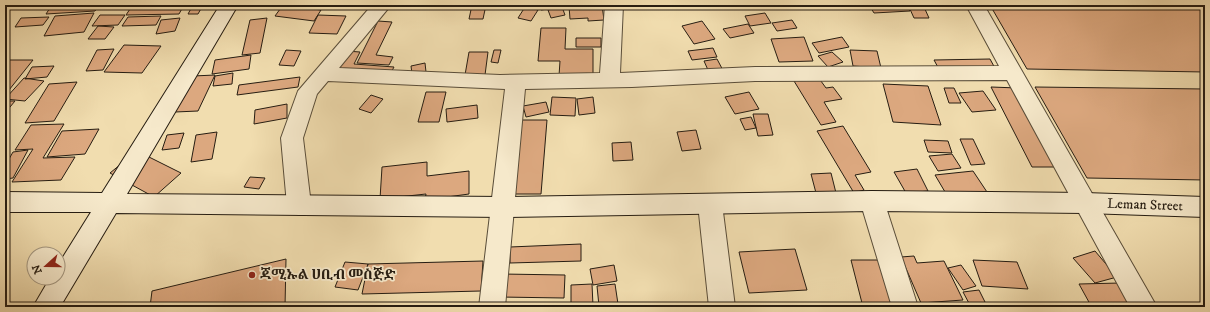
<svg xmlns="http://www.w3.org/2000/svg" width="1210" height="312" font-family="'IM FELL DW Pica','Noto Serif Ethiopic',serif">
<style>
.building{fill:#dca87f;stroke:#261d12}
.lines{fill:none;stroke-linecap:round;stroke-linejoin:round}
.street-casing{stroke:#594d39;stroke-width:2}
.secondary-casing{stroke:#261d12;stroke-width:2}
.street{fill:#f6e9cb;fill-rule:evenodd}
.secondary{fill:#f6e9cb;fill-rule:evenodd}
.poi-dot{fill:#8f2418;stroke:#f6e9cb;stroke-width:1.5}
.labels{text-anchor:middle;dominant-baseline:central;stroke-width:3.5;stroke-linejoin:round;paint-order:stroke}
.street-label{font-size:14px;fill:#261d12;stroke:#f6e9cb}
.poi-label{font-size:14px;font-weight:bold;fill:#261d12;stroke:#f6e9cb;text-anchor:start}
</style>
<rect width="100%" height="100%" fill="#f1ddaf"/>
<filter id="stains"><feTurbulence type="fractalNoise" baseFrequency=".005" numOctaves="4"/><feColorMatrix values="0 0 0 0 .2 0 0 0 0 .09 0 0 0 0 .02 0 0 0 .5 -.17"/></filter>
<radialGradient id="worn" r=".72"><stop offset=".6" stop-color="#630" stop-opacity="0"/><stop offset="1" stop-color="#630" stop-opacity=".3"/></radialGradient>
<path class="building" d="M52,5H99L95,11L46,14Z
M184,5L179,14L126,15L132,6Z
M193,5H203L198,14H188Z
M283,5L321,10L314,21L275,16Z
M472,5H486L483,19H469Z
M540,5H563V7L541,10Z
M582,5H602L604,20L588,21V18L570,19L569,6Z
M869,5H906L910,11L874,13Z
M990,5H1205V72L1027,69Z
M525,7L538,10L531,21L518,18Z
M562,7L565,15L551,18L548,10Z
M909,7H924L929,18H914Z
M94,13L84,32L44,36L55,16Z
M765,13L771,23L750,26L745,16Z
M100,15H125L118,25L92,26Z
M318,15L346,16L337,34L309,33Z
M161,16L156,25L122,26L128,17Z
M49,17L43,25L15,27L21,18Z
M180,18L175,31L156,34L161,20Z
M267,18L260,53L242,55L250,20Z
M792,20L797,28L777,31L772,23Z
M378,21L392,22L376,55L393,57L389,65L357,63Z
M702,21L715,39L694,44L682,26Z
M748,24L754,33L730,38L723,29Z
M98,26L114,27L105,39H88Z
M541,28H566L565,49H593V76H559L560,61H538Z
M804,37L813,61L779,62L771,39Z
M842,37L849,47L819,53L812,43Z
M576,38H601V47H576Z
M124,45L161,46L142,73L104,72Z
M713,48L717,57L692,60L688,51Z
M114,49L103,70L86,71L97,50Z
M286,50L301,51L294,66L279,65Z
M494,50H501L498,63L491,62Z
M850,50L877,51L881,68L853,66Z
M346,51L360,52L354,64L394,67L388,78L333,73Z
M469,52H488L485,75H465Z
M832,52L843,62L828,67L818,56Z
M251,55L249,69L212,74L215,60Z
M717,59L726,76L712,79L704,61Z
M990,59L996,70L940,71L934,60Z
M9,60H33L5,95V65Z
M425,63L426,72L412,74L411,66Z
M54,66L47,77L25,79L32,67Z
M233,73L232,84L213,86L215,76Z
M215,75L198,111L175,112L193,76Z
M300,77L298,87L237,95L239,85Z
M818,77L826,88L833,87L842,99L824,102L836,122L821,125L794,81Z
M24,78L44,81L25,101L5,99Z
M77,82L54,121L25,123L49,84Z
M883,84L928,86L941,125L893,122Z
M991,87L1018,88L1061,167H1032Z
M1035,87L1205,89V180L1087,178Z
M944,88H954L961,103H949Z
M983,91L996,110L972,112L959,93Z
M426,92H446L439,122H418Z
M749,92L759,109L735,114L725,97Z
M371,95L383,99L371,113L359,109Z
M552,97L576,98L575,116L550,115Z
M593,97L595,113L579,115L577,99Z
M5,101H15L5,113Z
M546,102L549,112L526,117L523,106Z
M287,104V118L254,124L255,110Z
M477,105L478,118L447,122L446,109Z
M753,114H768L773,135L758,136Z
M751,117L756,128L745,130L740,119Z
M519,120H547L541,194H510Z
M64,124L43,158L75,157L61,180L12,182L33,149L15,150L31,125Z
M843,126L871,172L855,175L864,190L854,193L817,131Z
M99,129L85,154L47,157L62,131Z
M696,130L701,149L682,151L677,132Z
M217,132L212,159L191,162L196,135Z
M184,133L179,148L162,150L167,135Z
M960,139H973L985,164L971,165Z
M924,140L948,141L952,153L928,152Z
M631,142L633,160L613,161L612,143Z
M28,150L13,178L5,179V166L13,152Z
M137,151L181,173L154,197L110,173Z
M952,154L961,168L938,171L929,156Z
M427,162V176L469,171V194L425,200L426,194L380,199L382,167Z
M917,169L928,191L906,193L894,172Z
M973,171L987,192L948,197L935,175Z
M831,173L836,193H816L811,174Z
M250,177L265,178L259,189L244,187Z
M581,244V261L510,263V247Z
M795,249L807,290L749,293L739,252Z
M1095,251L1117,277L1095,283L1073,258Z
M914,256L917,263L944,261L963,300L921,303L901,257Z
M286,259L285,307H150L152,291Z
M851,260H883L896,307H863Z
M973,260L1017,262L1028,289L982,286Z
M483,261L481,291L362,294L368,264Z
M345,262L368,264L358,290L335,287Z
M614,265L617,281L593,285L590,269Z
M961,265L976,286L963,290L948,268Z
M502,274L565,275L564,298L499,297Z
M1120,283L1131,303L1090,304L1079,284Z
M592,284L593,306L571,307V285Z
M615,284L618,304L599,306L597,286Z
M979,290L987,306L971,307L963,292Z"/>
<g class="lines">
<defs>
<path id="street" d="M372,5H391L339,68L500,75L600,73L605,5H623L620,73L755,67L999,66L966,5H984L1157,307H1130L1007,80L755,81L632,87L525,89L505,307H479L505,89L328,81L317,94L303,138L311,205L307,212L299,215L291,212L287,205L281,138L298,91Z
M872,191L880,194L884,201L918,307H892L860,201L864,194Z
M710,194L718,197L722,204L735,307H709L698,204L702,197Z"/>
<path id="secondary" d="M220,5H238L127,194L504,197L872,191L1085,193L1205,197V217L1085,213L872,211L504,217L116,213L60,307H33L50,278H58V265L91,212H5V192L102,193Z"/>
</defs>
<use href="#street" class="street-casing"/>
<use href="#secondary" class="secondary-casing"/>
<use href="#street" class="street"/>
<use href="#secondary" class="secondary"/>
</g>
<circle class="poi-dot" cx="252" cy="275" r="4"/>
<g class="labels">
<g class="street-label">
<text transform="translate(1145 205) rotate(2)">Leman Street</text>
</g>
<g class="poi-label">
<text x="260" y="275">ጃሚኡል ሀቢብ መስጅድ</text>
</g>
</g>
<rect width="1210" height="312" fill="none" stroke="#f1ddaf" stroke-width="20"/>
<rect x="6" y="6" width="1198" height="300" fill="none" stroke="#261d12" stroke-width="2"/>
<rect x="10" y="10" width="1190" height="292" fill="none" stroke="#261d12"/>
<g transform="translate(46 266) rotate(249)"><circle r="19" fill="#f6e9cb" stroke="#a39781"/>
<path d="M0-3L7 15L0 10L-7 15Z" fill="#8f2418"/>
<text y="-6" font-size="11" font-weight="bold" text-anchor="middle" fill="#261d12">N</text>
</g>
<rect width="100%" height="100%" filter="url(#stains)"/>
<rect width="100%" height="100%" fill="url(#worn)"/>
</svg>
